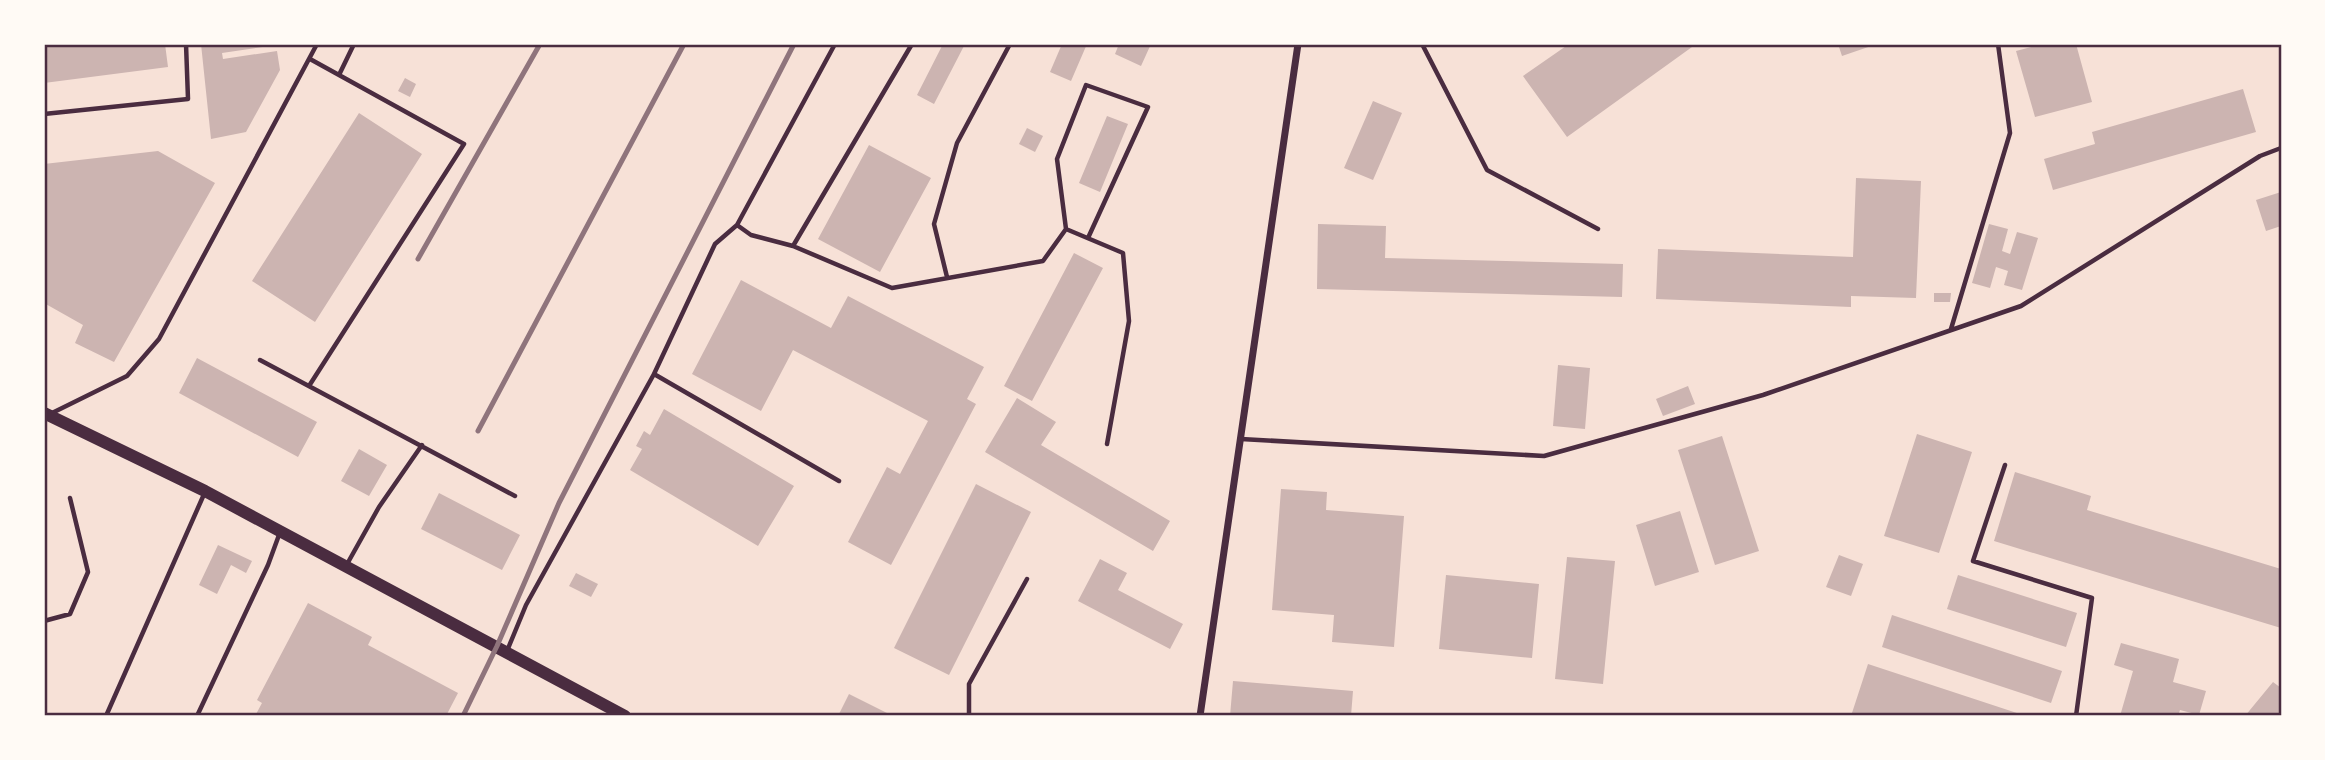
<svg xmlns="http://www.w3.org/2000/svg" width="2325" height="760" font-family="'Fira Sans',sans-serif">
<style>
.building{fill:#ccb4b1}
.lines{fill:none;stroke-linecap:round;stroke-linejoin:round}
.service{stroke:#4a2c40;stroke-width:4.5}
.minor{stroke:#4a2c40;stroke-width:7}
.secondary{stroke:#4a2c40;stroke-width:12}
.rail{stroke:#8f747c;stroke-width:5}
.neatline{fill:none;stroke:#4a2c40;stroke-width:2.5}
</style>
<rect width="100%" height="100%" fill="#f7e1d7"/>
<path class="building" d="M44,44H165L168,67L44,83Z
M201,44H283L222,53L223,59L277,51L280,70L246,132L211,139Z
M943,44H965L934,104L917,95Z
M1062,44H1087L1071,81L1050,72Z
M1119,44H1151L1141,66L1115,54Z
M1569,44H1689L1692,47L1567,137L1523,76Z
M1838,44H1877L1842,56Z
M2042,44H2076L2092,102L2035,117L2016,51Z
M405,78L416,84L410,97L398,91Z
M2243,89L2256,132L2053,190L2044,159L2095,144L2092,132Z
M1373,101L1402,113L1373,180L1344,168Z
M359,113L422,154L315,322L252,281Z
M1107,116L1128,124L1100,192L1079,183Z
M1027,128L1043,136L1035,152L1019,144Z
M869,145L931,178L880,272L818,239Z
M158,151L215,183L114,362L75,343L83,325L44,303V164Z
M1856,178L1921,181L1916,298L1851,296V307L1656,299L1658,249L1853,257Z
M2281,192V226L2266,231L2256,200Z
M1318,224L1386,226L1385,258L1623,264L1622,297L1317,289Z
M1989,224L2008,229L2002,251L2010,254L2017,232L2038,238L2022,290L2004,285L2008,271L1996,267L1990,288L1972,283Z
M1074,253L1103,268L1032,401L1004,386Z
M741,280L831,328L848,296L984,367L967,399L976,404L891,565L848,542L887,467L900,474L928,421L793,350L761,411L692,374Z
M1934,293H1951L1950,302H1934Z
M197,358L317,422L298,457L179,393Z
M1558,365L1590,368L1585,429L1553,426Z
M1688,386L1695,404L1663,416L1656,399Z
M1017,398L1056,422L1041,445L1170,521L1153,551L985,452Z
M664,409L794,486L758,546L630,470L642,449L636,446L644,431L650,435Z
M1917,434L1972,452L1939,553L1884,536Z
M1722,436L1759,551L1715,565L1678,450Z
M359,449L387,465L369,496L341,481Z
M2015,472L2091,496L2087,510L2281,569V628L1994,541Z
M976,484L1031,512L949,675L894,648Z
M1281,489L1327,492L1326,510L1404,516L1394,647L1332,642L1334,615L1272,610Z
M439,493L520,535L502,570L421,529Z
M1680,511L1699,572L1655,586L1636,525Z
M218,545L252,561L246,573L231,565L217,594L199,585Z
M1839,555L1863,564L1851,596L1826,587Z
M1567,557L1615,561L1603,684L1555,679Z
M1100,559L1127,573L1118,590L1183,624L1170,649L1078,601Z
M576,573L598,584L591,597L569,586Z
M1446,575L1539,584L1532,658L1439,649Z
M1958,575L2077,613L2066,647L1947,609Z
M308,603L372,637L368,645L458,693L446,716H255L262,703L257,700Z
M1892,615L2062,671L2051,703L1882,647Z
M2121,643L2179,659L2173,682L2206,691L2199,715L2180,710L2178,716H2120L2133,671L2114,665Z
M1868,664L2026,716H1851Z
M1233,681L1353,691L1351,716H1230Z
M2273,682L2281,688V716H2245Z
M849,694L893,716H838Z"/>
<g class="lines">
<path class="service" d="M1422,44L1487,170L1598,229
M339,75L354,44
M44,114L188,99L186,44
M737,225L751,235L793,246L892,288L1043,261L1066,229L1123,253L1129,321L1107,444
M1066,229L1057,159L1086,85L1148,107L1088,238
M793,246L912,44
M947,277L934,224L957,143L1010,44
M1951,329L2010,133L1998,44
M260,360L515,496
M654,374L839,481
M309,386L464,144L310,59
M52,413L127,376L159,339L317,44
M1241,439L1544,456L1763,395L2021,306L2260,156L2281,148
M2005,465L1973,561L2092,598L2076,716
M346,566L379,507L422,445
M44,621L70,614L88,572L70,498
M507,651L526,605L654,374L715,244L737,225L835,44
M106,716L205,492
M197,716L268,565L279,535
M969,716V684L1027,579"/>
<path class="minor" d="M1200,716L1298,44"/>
<path class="secondary" d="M44,413L205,491L625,716"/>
<path class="rail" d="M418,259L540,44
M478,431L684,44
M463,716L497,646L559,503L794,44"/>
</g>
<rect width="2325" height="760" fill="none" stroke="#fffaf5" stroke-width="91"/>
<rect x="46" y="46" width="2234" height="668" class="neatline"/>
</svg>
